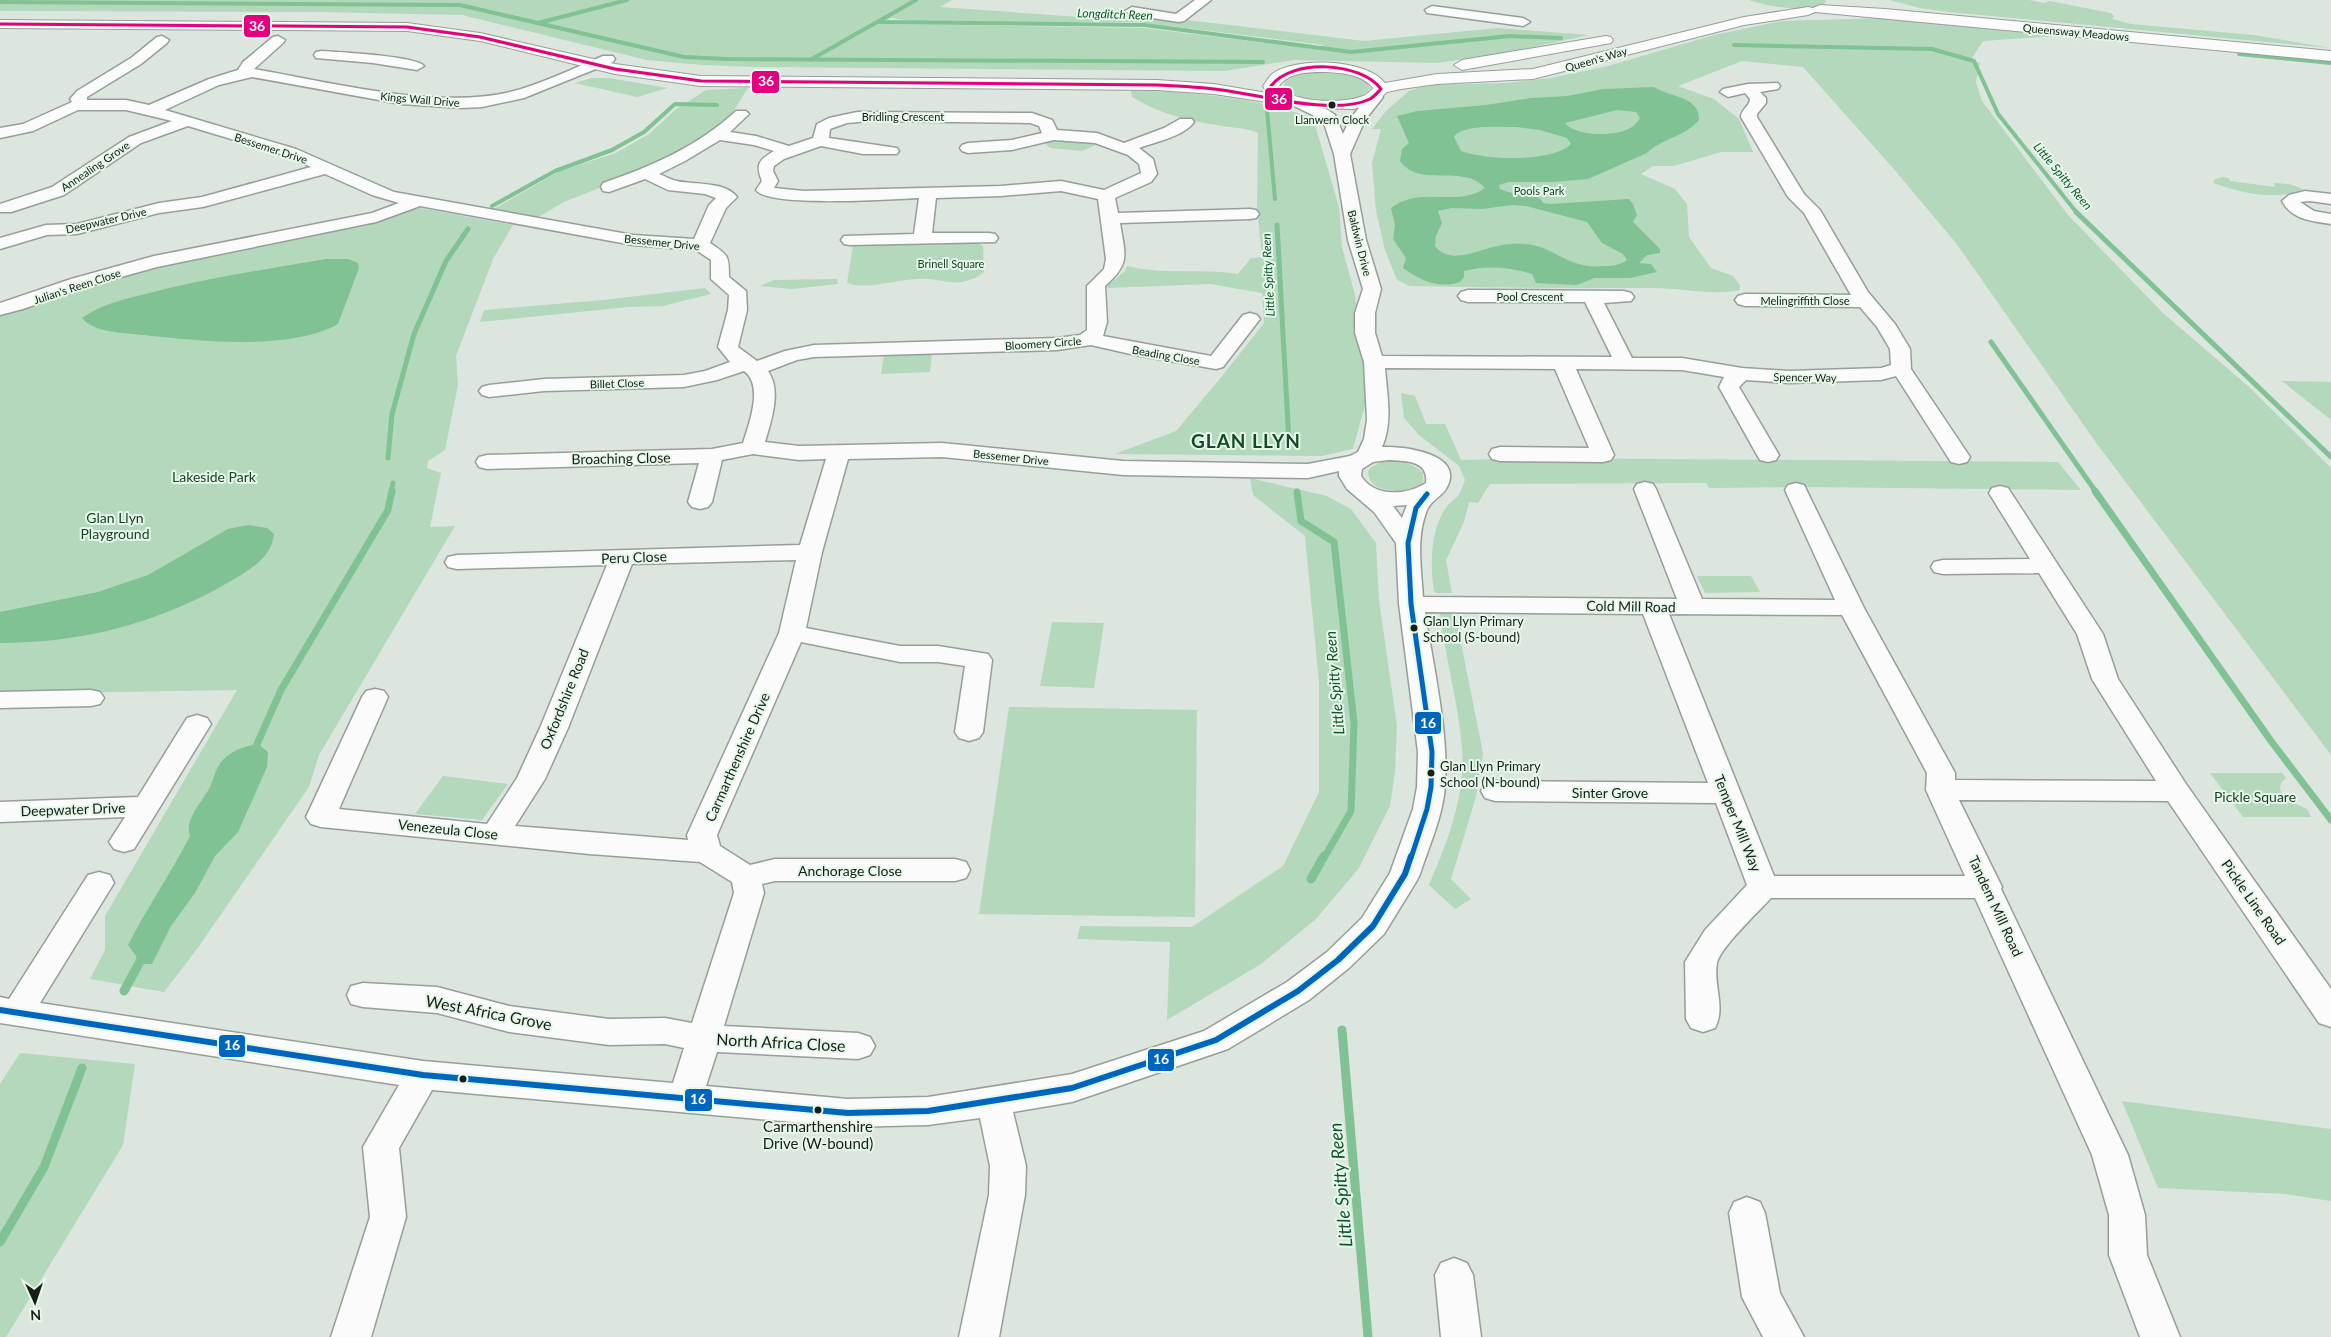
<svg xmlns="http://www.w3.org/2000/svg" width="2331" height="1337" font-family="Lato,sans-serif">
<style>
.green{fill:#b3d8bc;fill-rule:evenodd}
.water{fill:#80c293;fill-rule:evenodd}
.lines{fill:none;stroke-linecap:round;stroke-linejoin:round}
.stream-far3{stroke:#80c293;stroke-width:4}
.stream-far2{stroke:#80c293;stroke-width:5}
.stream-far1{stroke:#80c293;stroke-width:7}
.stream{stroke:#80c293;stroke-width:9}
.street-casing{stroke:#979e99;stroke-width:3}
.primary-casing{stroke:#979e99;stroke-width:2}
.street{fill:#fafbfa;fill-rule:evenodd}
.primary{fill:#fafbfa;fill-rule:evenodd}
.bus-1-far1-casing{stroke:#e5f8e9;stroke-width:9}
.bus-1-casing{stroke:#e5f8e9;stroke-width:10}
.bus-2-casing{stroke:#e5f8e9;stroke-width:5}
.bus-1-far1{stroke:#0065bd;stroke-width:5}
.bus-1{stroke:#0065bd;stroke-width:6}
.bus-2{stroke:#e5007d;stroke-width:3}
.bus-dot{fill:#171d18;stroke:#e5f8e9;stroke-width:2}
.labels{text-anchor:middle;dominant-baseline:central;stroke-width:4;stroke-linejoin:round;paint-order:stroke}
.far-street-label{font-size:11px;fill:#171d18;stroke:#e5f8e9}
.far-bus-label{font-size:11px;fill:#171d18;stroke:#e5f8e9}
.far-park-label{font-size:11px;fill:#1a4026;stroke:#e5f8e9}
.far-water-label{font-size:12px;font-style:italic;fill:#11542b;stroke:#e5f8e9}
.bus-label{font-size:13px;fill:#171d18;stroke:#e5f8e9;text-anchor:start}
.street-label{font-size:14px;fill:#171d18;stroke:#e5f8e9}
.park-label{font-size:14px;fill:#1a4026;stroke:#e5f8e9}
.water-label{font-size:15px;font-style:italic;fill:#11542b;stroke:#e5f8e9}
.near-bus-label{font-size:15px;fill:#171d18;stroke:#e5f8e9}
.near-street-label{font-size:16px;fill:#171d18;stroke:#e5f8e9}
.near-water-label{font-size:18px;font-style:italic;fill:#11542b;stroke:#e5f8e9}
.district-label{font-size:19px;font-weight:bold;letter-spacing:1px;fill:#144927;stroke:#e5f8e9}
.line-badge{stroke:#e5f8e9;stroke-width:2}
.badge-label{font-size:14px;text-anchor:middle;font-weight:bold;fill:#fff}
</style>
<rect width="100%" height="100%" fill="#dce6de"/>
<path class="green" d="M0,0H952L940,7L1093,18L1108,15H1145L1364,41L1497,28L1589,35L1501,54L1437,63L1295,60L1224,71L756,67L703,65L647,60L462,15L319,12L0,11ZM891,18L919,22H1138L1324,45L1314,49L1144,28L881,24Z
M1749,0H1825L1826,2C1813,15 1765,6 1749,0Z
M1889,0H2029L2044,3L2049,1L2111,13L2114,16L2112,19L2131,24L2254,35L2331,48L1949,12L1920,8Z
M1886,18L2056,36L1983,41L1970,61L1980,63L1976,82L1982,101L2068,215L2164,314L2248,386L2331,468V755L2097,444L1956,243L1892,167L1803,67L1742,61L1678,86L1714,99L1739,119L1753,152H1721L1674,166H1653L1641,174L1675,189L1687,204L1689,237L1711,268L1733,276L1740,285V290C1713,296 1681,288 1653,288C1572,288 1491,288 1410,286L1397,280L1385,250L1376,211L1372,163L1381,129H1372L1386,111L1409,91L1427,85L1507,83L1551,78L1608,66L1714,35L1781,21Z
M1327,71C1341,73 1365,73 1370,88C1357,108 1297,105 1284,86L1285,82C1298,72 1312,72 1327,71Z
M592,78H609L668,88L637,97L575,83Z
M748,88L729,118L694,145L639,172L564,202L535,219L492,210L560,171L616,153L649,134L675,110L706,90Z
M1131,90C1194,92 1254,97 1313,118L1339,207L1342,247L1355,295L1358,330L1367,374L1365,405L1353,449L1322,456L1115,454L1176,431L1219,380L1264,323L1262,293L1210,284L1108,288L1107,286L1125,271L1127,266C1163,275 1200,268 1238,274L1251,258L1262,257L1257,207L1258,133C1245,127 1230,128 1216,125C1188,121 1156,112 1132,97Z
M1051,139L1086,141L1098,144L1082,151L1050,148L1043,141Z
M2223,177L2229,178L2230,181L2275,187L2274,183L2289,184L2303,189C2273,202 2241,192 2213,183L2215,179Z
M420,208L513,225L493,259L456,356L458,385L445,450L428,461L427,468L441,473L430,527L455,526L319,755L309,787L197,949L164,992L90,979L105,950V916L237,690L0,694V316L74,288L154,266Z
M934,242H977L983,246L984,272C978,277 971,280 963,282C947,284 933,277 917,279C894,280 869,290 847,283L853,245Z
M837,279L838,284L792,289L760,286L774,280Z
M705,288L711,294L663,306L628,307L480,322L484,310L603,300Z
M932,353L930,372L881,374L884,354Z
M2282,381L2331,382V420Z
M1401,393L1415,396L1426,424H1445L1461,460L1532,458L2058,462L2081,490L1807,487L1709,488L1706,483L1490,484L1478,503L1469,502L1464,522L1446,560L1452,593H1437L1434,591C1430,565 1430,527 1448,505C1450,502 1454,500 1457,497C1461,493 1463,485 1465,480L1459,466L1419,435L1404,418Z
M1385,461C1399,461 1413,462 1423,473V482C1410,494 1368,496 1368,471L1371,467Z
M1250,478L1327,496L1351,509L1376,543L1379,600L1397,726L1395,772L1390,806L1359,868L1316,919L1261,964L1167,1020L1170,942L1077,939L1080,926L1192,927L1283,866L1319,792V683L1305,536L1253,495Z
M1697,576H1751L1760,592L1705,593Z
M1440,613H1455L1483,753L1476,797L1451,879L1471,899L1455,909L1429,885C1447,843 1466,795 1462,749C1459,704 1445,658 1440,613Z
M1052,622L1104,623L1094,688L1040,686Z
M1009,707L1197,710L1195,917L979,914Z
M2210,773H2282L2286,778C2268,792 2296,804 2307,809L2311,817H2243Z
M443,776L508,784L482,820L415,814Z
M20,1053L135,1064L123,1145L6,1337H0V1084Z
M2122,1101L2331,1129V1201L2285,1194L2158,1188Z"/>
<path class="water" d="M1654,87C1669,97 1700,96 1699,120C1685,137 1662,138 1647,153L1588,179L1553,182H1508L1499,185L1500,189C1512,195 1527,194 1540,198L1543,203L1550,204L1629,199L1633,204L1637,215L1633,222L1660,249V253L1647,255L1639,263L1651,264L1657,272L1630,278H1594L1577,285L1536,283L1532,274C1511,267 1486,265 1464,271V277L1460,282C1438,289 1422,281 1403,268L1406,258L1393,239L1395,225L1391,208C1421,185 1457,208 1485,188C1463,163 1420,189 1400,161L1402,149L1409,143L1397,116L1417,111L1486,105L1531,98L1567,96L1603,89ZM1617,110L1636,112L1640,118C1638,121 1635,125 1632,127C1618,137 1576,137 1565,123ZM1517,127L1540,130L1567,138L1571,144C1553,163 1483,160 1461,151L1454,137C1461,124 1502,127 1517,127ZM1512,205L1526,206L1587,222L1602,243L1623,254L1627,260C1620,265 1613,266 1605,266C1566,270 1556,246 1524,244C1514,243 1503,244 1493,247C1476,251 1449,265 1435,246L1436,236L1442,223L1438,211L1452,208L1482,209Z
M326,259H348L358,263L359,268L338,324C291,351 196,341 144,335C126,333 94,333 82,318C101,304 126,299 149,293C207,278 267,269 326,259Z
M248,525L267,528L274,534C271,559 249,570 229,582C159,623 82,643 0,643V612L98,592L148,575L228,529Z
M258,744L268,752L267,767L238,832L215,856L195,893L171,926L152,964H138L136,956L128,945C147,908 171,873 190,836C184,819 203,801 210,787C215,776 216,765 226,757C236,749 246,746 258,744Z"/>
<g class="lines">
<path class="stream-far3" d="M0,2L460,5L684,57L726,59L1263,62
M878,22L1145,25L1351,52L1510,36L1561,38
M538,23L627,0
M1734,45L1932,49L1974,61L1998,114L2077,213
M2239,54L2331,63
M810,60L916,0
M1267,110L1275,199
M492,206L555,171L612,150L644,132L675,104L717,105"/>
<path class="stream-far2" d="M2076,212L2331,457
M1277,225L1289,443
M1991,342L2096,492
M388,458L392,414L414,334L446,261L468,229
M391,492L393,483"/>
<path class="stream-far1" d="M2095,491L2271,741L2331,820
M1297,492L1301,521L1334,542L1354,723L1351,811L1324,858
M254,751L281,690L388,510L392,491"/>
<path class="stream" d="M1311,879L1324,856
M124,991L143,956
M1342,1030L1368,1337
M0,1242L44,1167L82,1068"/>
<defs>
<path id="street" d="M1195,0H1211L1184,21L1179,22L1132,15L1125,11L1132,7L1176,14Z
M1432,6L1523,18L1530,22L1523,26L1427,13L1425,10Z
M162,36L169,40L167,43L141,64L87,97V100H126L149,105L209,79L238,70L243,62L273,37L278,36L285,40L283,43L254,69C330,82 439,111 514,91C544,83 574,68 603,56H613L615,59L613,62L524,98L482,107L462,108L401,104L252,77L219,85L165,110L296,149L394,192L633,235L694,239L709,205L716,198L705,194L668,190L645,179L609,192L603,191L601,187L603,183C652,166 697,147 736,111H746L749,114L730,132L756,136L789,146L813,138L817,124L829,118L857,112L1032,113L1052,120L1057,130L1097,133L1124,143L1164,128L1180,119H1192L1194,122C1183,137 1155,142 1139,148L1153,159L1157,174L1151,182L1115,198L1118,213L1250,209L1256,210L1259,214L1256,218L1250,219L1120,223C1125,255 1131,263 1105,286L1107,322L1103,336L1211,356L1243,315L1250,313L1257,315L1260,319L1223,367L1216,369L1135,355L1091,345L1057,350L814,357L797,360L768,371C782,391 771,421 765,442L799,446L942,443L1123,461L1308,464L1350,456L1358,452L1364,439L1367,420L1364,362L1355,333V313L1363,289L1348,240L1334,154L1323,120L1294,106L1291,103L1299,98L1328,110L1335,115L1343,134L1350,119L1370,94H1380L1383,97L1365,120L1350,154L1366,240L1381,289L1375,313V333L1382,356L1612,357L1585,302H1468L1461,300L1458,296L1461,292L1468,290L1624,291L1631,293L1634,297L1631,301L1604,303L1632,358H1682L1742,368L1789,371L1881,368L1891,365L1890,349L1877,327L1860,307L1745,306L1738,304L1735,300L1738,296L1745,294L1851,295L1804,213L1788,197L1741,117C1741,109 1750,106 1750,99L1745,93L1728,97L1720,92L1723,89L1748,84L1778,83L1780,86L1778,89L1760,92L1766,98V103L1757,114V117L1804,194L1820,210L1868,292L1895,324L1910,349L1911,369L1970,457L1967,462L1959,464L1951,462L1896,376L1881,380L1789,383L1746,380L1739,387L1779,455L1776,460L1768,462L1760,460L1757,455L1719,387L1724,377L1682,370L1576,369L1614,455L1611,460L1603,462L1500,461L1492,459L1489,454L1492,449L1500,447L1589,448L1555,369L1385,368C1387,394 1393,423 1382,447C1402,446 1465,453 1447,487C1443,496 1431,500 1427,510C1416,537 1421,568 1423,597L1677,599L1634,489L1637,484L1645,482L1653,484L1656,489L1702,599L1835,600L1785,490L1788,485L1796,483L1804,485L1864,608L1955,773V780L2156,781L2092,679L2077,634L2039,573L1943,574L1934,572L1931,567L1934,562L1943,560L2030,559L1989,493L1992,488L2000,486L2008,488L2103,634L2118,679L2186,784L2331,989V1027L2319,1023L2168,801L1959,800L2002,887L2001,889L2128,1155L2145,1215L2147,1255L2180,1337H2140L2109,1255V1215L2092,1155L1975,898H1771C1759,911 1720,948 1717,963C1713,985 1726,1008 1715,1028L1703,1032L1691,1028L1686,1019L1685,962L1705,930L1747,885L1716,803L1495,801L1485,798L1481,791L1485,784L1495,781L1708,783L1643,614L1425,612C1433,665 1449,733 1445,786C1443,816 1429,846 1420,874L1416,882L1384,934L1349,968L1309,1000L1228,1049L1072,1102L1013,1112L1026,1166L1025,1195L999,1337H959L989,1195L990,1166L980,1118L928,1125L848,1127L432,1090L399,1148L406,1217L371,1337H331L370,1217L363,1147L399,1085L0,1023V997L9,999L88,875L99,872L110,875L114,883L40,1003L423,1061L673,1083L684,1048L665,1044L609,1045L509,1032L437,1013L363,1007L351,1004L347,995L351,986L363,983L437,987L509,1006L609,1019L665,1018L692,1023L734,893L732,882L700,862L589,854L321,827L311,824L306,817L362,697L366,691L375,689L384,691L388,697L339,809L487,824L517,778L540,728L607,565L457,569L448,567L445,562L448,557L457,555L800,545L826,459L799,460L753,454L722,460L712,502L708,507L700,509L692,507L688,502L699,463L487,469L479,467L476,462L479,457L487,455L712,449L743,443C749,424 764,385 744,371L717,380L684,387L544,391L489,397L482,395L479,391L482,387L489,385L544,379L684,375L705,371L730,362L718,347L728,310L729,295L711,279V260L696,250L633,245L420,206L376,222L157,267L85,287L23,309L0,315V303L71,279L154,256L372,213L399,203L372,195L325,174L203,207L159,213L77,234L47,235L0,249V238L46,225L77,224L159,203L202,197L311,167L284,155L188,126L141,143L64,195L11,212H0V204L52,187L129,137L172,121L126,110H78L33,131L0,138V128L23,124L72,102L70,99L77,91L131,58L157,37ZM869,121L1030,123L1039,126L1042,133L1012,140L968,143L962,145L960,148L962,151L968,153L1012,150L1054,140L1095,143L1128,155L1139,164L1141,173L1104,190L1061,181L1001,186L804,191L774,188L778,181L773,171L774,166L784,159L821,146L863,154H897L899,151L897,148L829,138L830,129L847,123ZM720,140L754,145L774,151C759,160 755,164 762,181L756,190C768,208 893,199 919,198L914,234L844,236L841,240L844,244L850,245L995,242L998,238L995,234L989,233H932L936,198L1001,196L1061,191L1098,199L1106,259L1104,269L1087,286V330L1080,335L1057,338L814,345L785,351L757,361L738,347L747,310L746,291L729,277C729,255 728,255 710,243L726,208L737,197C725,181 694,185 677,181C671,180 665,176 659,174L685,161ZM942,457L1123,475L1308,478L1339,471V476L1347,489L1374,512L1396,543L1399,604L1418,752L1417,787L1413,809L1390,873L1362,918L1327,952L1287,982L1204,1031L1072,1074L928,1097L848,1099L706,1086L717,1052L858,1059L870,1055L875,1046L870,1037L858,1033L724,1026L764,893L762,884L775,881H955L966,878L970,870L966,862L955,859H775L750,865L720,846L717,835L801,642L900,662H938L965,666L955,732L959,738L969,741L979,738L983,732L992,660L988,654L938,646H900L806,628L822,552L848,459ZM1388,460C1405,461 1429,460 1426,483C1407,495 1375,498 1361,476L1362,469L1373,462ZM1407,505L1402,518L1393,506ZM796,560L779,633L687,835L688,840L515,826L545,779L568,728L632,564ZM1669,614L1842,615L1927,773L1926,790L1965,876H1774Z
M321,51C337,52 417,56 424,66L417,70L373,63L316,58L314,55L316,52Z
M2305,191L2331,194V204L2310,201L2300,202L2314,211L2331,214V224C2312,221 2292,220 2282,201L2289,195Z
M91,690L100,692L104,698L100,704L91,706L0,708V692Z
M197,715L207,718L211,724L134,849L124,852L114,849L109,842L125,817L0,822V802L138,797L187,718Z
M1747,1197L1760,1202L1765,1213L1780,1293L1804,1337H1763L1742,1297L1729,1213L1734,1202Z
M1454,1258L1467,1263L1473,1275L1481,1337H1441L1435,1275L1441,1263Z"/>
<path id="primary" d="M1820,5L1885,9L2331,51V61L1815,12L1808,15L1744,25L1533,79L1437,84L1401,89L1387,92L1376,102L1354,109L1307,108L1214,94L1157,90L701,86L615,74L480,41L407,31L0,28V20L407,23L480,33L615,64L701,76L1157,80L1214,84L1267,93L1263,86C1266,82 1269,77 1272,74C1296,56 1367,59 1385,83L1437,74L1533,69L1744,17L1808,7L1813,8ZM1326,72C1342,73 1362,74 1373,88C1370,91 1367,95 1363,96C1346,104 1290,103 1279,86C1289,72 1309,72 1326,72Z
M1606,36L1611,37L1613,40L1611,43L1462,70L1454,65L1462,60Z"/>
</defs>
<use href="#street" class="street-casing"/>
<use href="#primary" class="primary-casing"/>
<use href="#street" class="street"/>
<use href="#primary" class="primary"/>
<defs>
<path id="bus-1-far1" d="M1411,858L1427,809L1431,787L1432,752L1411,604L1408,543L1416,508L1427,494"/>
<path id="bus-1" d="M0,1010L423,1075L848,1113L928,1111L1072,1088L1216,1040L1298,991L1338,960L1373,926L1405,874L1411,856"/>
<path id="bus-2" d="M0,24L407,27L480,37L615,69L701,81L1157,85C1179,86 1200,87 1222,90C1260,95 1335,116 1370,99C1374,97 1378,92 1381,89C1361,62 1292,58 1271,86L1274,92L1292,101"/>
</defs>
<use href="#bus-1-far1" class="bus-1-far1-casing"/>
<use href="#bus-1" class="bus-1-casing"/>
<use href="#bus-2" class="bus-2-casing"/>
<use href="#bus-1-far1" class="bus-1-far1"/>
<use href="#bus-1" class="bus-1"/>
<use href="#bus-2" class="bus-2"/>
</g>
<g class="bus-dot">
<circle cx="1332" cy="105" r="4.5"/>
<circle cx="1414" cy="628" r="4.5"/>
<circle cx="1431" cy="773" r="4.5"/>
<circle cx="463" cy="1079" r="4.5"/>
<circle cx="818" cy="1110" r="4.5"/>
</g>
<g class="labels">
<g class="far-street-label">
<text transform="translate(2076 32) rotate(5)">Queensway Meadows</text>
<text transform="translate(1596 59) rotate(-16)">Queen's Way</text>
<text transform="translate(420 99) rotate(5)">Kings Wall Drive</text>
<text x="903" y="116">Bridling Crescent</text>
<text transform="translate(271 148) rotate(18)">Bessemer Drive</text>
<text transform="translate(95 166) rotate(-34)">Annealing Grove</text>
<text transform="translate(106 220) rotate(-13)">Deepwater Drive</text>
<text transform="translate(662 242) rotate(6)">Bessemer Drive</text>
<text transform="translate(1360 243) rotate(76)">Baldwin Drive</text>
<text transform="translate(77 286) rotate(-18)">Julian's Reen Close</text>
<text x="1530" y="296">Pool Crescent</text>
<text x="1805" y="300">Melingriffith Close</text>
<text transform="translate(1043 343) rotate(-4)">Bloomery Circle</text>
<text transform="translate(1166 355) rotate(10)">Beading Close</text>
<text transform="translate(1805 377) rotate(1)">Spencer Way</text>
<text transform="translate(617 383) rotate(-2)">Billet Close</text>
<text transform="translate(1011 457) rotate(6)">Bessemer Drive</text>
</g>
<g class="far-bus-label">
<text x="1332" y="119">Llanwern Clock</text>
</g>
<g class="far-park-label">
<text x="1539" y="190">Pools Park</text>
<text x="951" y="263">Brinell Square</text>
</g>
<g class="far-water-label">
<text transform="translate(1115 14) rotate(2)">Longditch Reen</text>
<text transform="translate(2063 176) rotate(50)">Little Spitty Reen</text>
<text transform="translate(1268 275) rotate(-93)">Little Spitty Reen</text>
</g>
<g class="bus-label">
<text x="1423" y="621">Glan Llyn Primary<tspan x="1423" dy="16">School (S-bound)</tspan></text>
<text x="1440" y="766">Glan Llyn Primary<tspan x="1440" dy="16">School (N-bound)</tspan></text>
</g>
<g class="street-label">
<text transform="translate(621 458) rotate(-1)">Broaching Close</text>
<text transform="translate(634 557) rotate(-2)">Peru Close</text>
<text transform="translate(1631 606) rotate(1)">Cold Mill Road</text>
<text transform="translate(564 699) rotate(-68)">Oxfordshire Road</text>
<text transform="translate(737 757) rotate(-66)">Carmarthenshire Drive</text>
<text x="1610" y="792">Sinter Grove</text>
<text transform="translate(73 809) rotate(-2)">Deepwater Drive</text>
<text transform="translate(1738 823) rotate(68)">Temper Mill Way</text>
<text transform="translate(448 829) rotate(6)">Venezeula Close</text>
<text x="850" y="870">Anchorage Close</text>
<text transform="translate(2254 902) rotate(55)">Pickle Line Road</text>
<text transform="translate(1996 906) rotate(65)">Tandem Mill Road</text>
</g>
<g class="park-label">
<text x="214" y="476">Lakeside Park</text>
<text x="115" y="517">Glan Llyn<tspan x="115" dy="16">Playground</tspan></text>
<text x="2255" y="796">Pickle Square</text>
</g>
<g class="water-label">
<text transform="translate(1334 683) rotate(-95)">Little Spitty Reen</text>
</g>
<g class="near-bus-label">
<text x="818" y="1126">Carmarthenshire<tspan x="818" dy="17">Drive (W-bound)</tspan></text>
</g>
<g class="near-street-label">
<text transform="translate(489 1012) rotate(11)">West Africa Grove</text>
<text transform="translate(781 1042) rotate(3)">North Africa Close</text>
</g>
<g class="near-water-label">
<text transform="translate(1340 1185) rotate(-95)">Little Spitty Reen</text>
</g>
<g class="district-label">
<text x="1246" y="440">GLAN LLYN</text>
</g>
</g>
<g class="line-badge">
<rect x="243" y="14" width="28" height="24" rx="5" fill="#e5007d"/>
<rect x="751" y="70" width="29" height="24" rx="5" fill="#e5007d"/>
<rect x="1264" y="87" width="29" height="24" rx="5" fill="#e5007d"/>
<rect x="1414" y="711" width="28" height="24" rx="5" fill="#0065bd"/>
<rect x="218" y="1034" width="28" height="24" rx="5" fill="#0065bd"/>
<rect x="1147" y="1048" width="28" height="24" rx="5" fill="#0065bd"/>
<rect x="684" y="1088" width="29" height="24" rx="5" fill="#0065bd"/>
</g>
<g class="badge-label">
<text x="257" y="31">36</text>
<text x="766" y="86">36</text>
<text x="1279" y="104">36</text>
<text x="1428" y="728">16</text>
<text x="232" y="1050">16</text>
<text x="1161" y="1064">16</text>
<text x="698" y="1104">16</text>
</g>
<g transform="translate(35 1302) rotate(177)" stroke="#e5f8e9" stroke-width="4" paint-order="stroke">
<path d="M0-4L9 19L0 12L-9 19Z" fill="#171d18"/>
<text y="-8" font-size="14" font-weight="bold" text-anchor="middle" fill="#171d18">N</text>
</g>
</svg>
